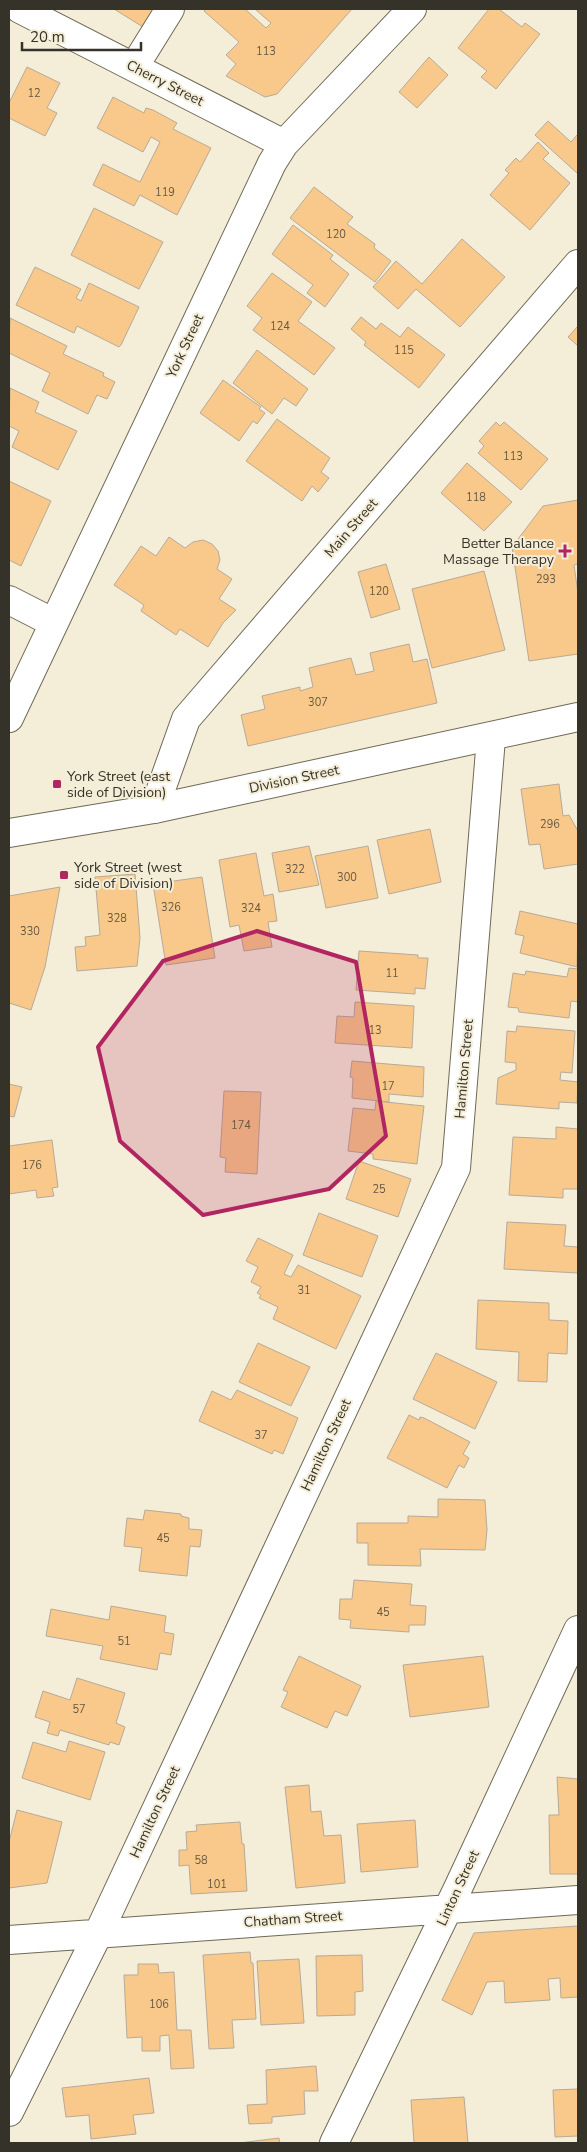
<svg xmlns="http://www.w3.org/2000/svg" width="587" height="2152" font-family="'Nunito Sans',sans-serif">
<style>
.building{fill:#f8c98a;stroke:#b8aa98}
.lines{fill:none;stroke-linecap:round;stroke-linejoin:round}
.minor-casing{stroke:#6f6956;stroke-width:30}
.major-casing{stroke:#6f6956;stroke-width:30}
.minor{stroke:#fff;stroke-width:28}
.major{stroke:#fff;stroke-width:28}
.marked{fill:#b12561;fill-opacity:0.2;stroke:#b12561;stroke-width:4;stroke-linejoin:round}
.poi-dot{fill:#b12561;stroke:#f4edd7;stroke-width:2}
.labels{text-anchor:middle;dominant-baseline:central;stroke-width:4;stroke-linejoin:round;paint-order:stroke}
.number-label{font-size:11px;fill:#665842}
.street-label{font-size:14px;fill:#35322a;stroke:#f4edd7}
.poi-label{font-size:14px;fill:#35322a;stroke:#f4edd7;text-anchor:start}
</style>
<rect width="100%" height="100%" fill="#f4edd7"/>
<path class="building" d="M114,9H155L143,27Z
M206,9H245L266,28L271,23L255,9H352L277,94L265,97L226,76L236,64L226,55L239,42L204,11Z
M489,9H499L522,27L525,23L540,34L496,89L481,77L487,71L458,48Z
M429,57L448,75L417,108L399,92Z
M27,67L60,83L47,108L57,113L45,136L9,118V103Z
M113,97L144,113L146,108L153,110L177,123L173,129L211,148L177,215L140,195L134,206L93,185L103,164L140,182L160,142L151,137L143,152L97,128Z
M548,121L571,142L578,134V174L535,135Z
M538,142L549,153L543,159L570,183L530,230L490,195L509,173L505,170L516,158L520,162Z
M314,187L353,217L347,224L375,244L374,248L391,261L375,282L290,218Z
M94,208L163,242L139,289L71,255Z
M293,225L333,255L330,259L349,274L325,307L307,293L313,285L272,254Z
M462,239L505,277L460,327L416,289L398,309L373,287L396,261L422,284Z
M35,267L81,289L76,298L81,301L89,283L139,307L121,345L119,347L77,326L74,333L16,305Z
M272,273L312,302L298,321L335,348L314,375L253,330L262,318L247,306Z
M361,317L376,329L381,323L400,337L408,327L445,355L419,388L364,345L366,342L351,329Z
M10,318L67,346L63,354L104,373L103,376L115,382L107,399L97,395L88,414L42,391L50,373L9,353Z
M578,326V346L568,337Z
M257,350L308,389L296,406L284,398L272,414L233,383Z
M223,380L261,407L259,409L265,413L257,424L253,421L239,441L200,413Z
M10,388L39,402L35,412L77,431L58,470L12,447L19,431L9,426Z
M277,419L330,458L321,472L329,478L318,492L312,486L302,501L246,461Z
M496,422L500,426L504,422L548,459L521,490L478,453L484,446L479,441Z
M467,463L512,502L484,531L441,493Z
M9,481L51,501L21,566L9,560Z
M578,500V564L574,565L578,593V654L529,661L512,547L543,506Z
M169,537L185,548L193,542L203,540L212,544L218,551L220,560L217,569L232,579L219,599L236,610L223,623L208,647L180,629L176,635L141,611L144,605L114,585L141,546L156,556Z
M386,564L400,609L371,618L358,572Z
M484,571L505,650L432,668L412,589Z
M409,644L413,662L427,659L437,703L248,746L241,715L265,709L262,696L300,687V691L313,687L309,668L351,658L356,675L374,671L370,653Z
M559,784L563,816L569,815L578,831V864L544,869L540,844L529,845L521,789Z
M430,829L441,882L389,894L377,840Z
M309,846L319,885L279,892L272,853Z
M368,846L378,898L326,908L315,856Z
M256,853L264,896L273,894L277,921L268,922L272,947L244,951L239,925L230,927L219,860Z
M135,874L140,938L137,966L77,971L75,947L86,946L85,937L100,935L95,877Z
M202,877L215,958L166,965L153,884Z
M60,887L45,967L31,1010L9,1003V896Z
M520,911L578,924L577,967L520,953L524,936L515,934Z
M359,951L418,955V958H428L425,989L415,988V994L356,990Z
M569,968L578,969V1002L571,1001L569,1018L519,1012L518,1008L508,1007L513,973L525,975L526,971L567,977Z
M355,1002L414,1006L412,1048L335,1043L337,1016L354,1017Z
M517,1026L575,1031L572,1073L561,1072L560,1080L578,1082L577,1103L559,1102V1109L496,1104L498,1078L516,1070V1063L505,1062L507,1031L516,1032Z
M352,1061L424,1067L423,1097L389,1094V1102L352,1098L353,1078L350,1077Z
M9,1084L22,1087L14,1117L9,1116Z
M224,1091L261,1092L257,1174L225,1172L226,1158L220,1157Z
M376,1101L424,1106L417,1164L373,1159V1154L348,1151L353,1108L375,1110Z
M556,1127L578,1129V1189H563V1198L509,1195L513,1137L556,1139Z
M52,1140L58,1187L52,1188L54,1196L37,1198L36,1190L9,1194V1146Z
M359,1161L411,1179L398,1217L346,1199Z
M319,1213L378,1236L362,1277L303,1255Z
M507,1222L566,1225L564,1246L578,1247V1273L504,1269Z
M258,1238L293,1255L284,1274L291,1277L298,1265L361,1296L336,1349L273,1319L278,1307L259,1298L261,1295L257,1293L261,1287L251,1282L258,1267L246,1261Z
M478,1300L549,1303V1320L568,1321L567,1354L548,1353L547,1382L518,1381L519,1352L476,1349Z
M258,1343L310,1367L291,1406L239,1382Z
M436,1353L497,1382L475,1429L413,1399Z
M237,1390L298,1418L283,1454L274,1450L272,1454L199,1421L212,1391L231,1400Z
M409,1415L419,1420L420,1417L424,1418L470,1442L463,1454L469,1458L464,1468L459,1465L447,1488L387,1458Z
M438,1499L485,1500L487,1530L485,1550L420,1549L421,1566L368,1565V1543H357V1523H408V1516L438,1517Z
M145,1510L181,1514V1516L189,1518V1529L202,1530L200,1547L190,1546L187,1576L139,1571L142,1548L124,1546L127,1518L143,1520Z
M354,1580L412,1584L410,1605L426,1606L425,1625H409V1632L350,1628L351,1620L339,1619L340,1599H352Z
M111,1606L166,1616L164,1632L174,1634L171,1655L160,1653L157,1670L100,1659L103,1646L46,1636L51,1609L109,1620Z
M299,1656L361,1686L347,1716L335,1711L327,1728L281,1707L288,1692L283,1690Z
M483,1656L489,1707L410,1717L403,1665Z
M77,1678L125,1693L116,1723L125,1727L119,1745L110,1742L109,1745L60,1730L58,1736L47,1733L50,1722L35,1717L43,1691L70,1700Z
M69,1741L105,1752L90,1800L22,1778L33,1742L66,1752Z
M557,1777L578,1779V1874H550L549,1815H559Z
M309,1785L311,1812L321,1811L324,1836L341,1835L345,1883L296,1888L285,1787Z
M17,1810L62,1822L47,1883L9,1888V1842Z
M415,1820L418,1867L361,1872L357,1824Z
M240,1822L242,1844H244L247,1891L191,1894L189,1865L179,1866V1850H187L186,1832L197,1831L196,1825Z
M578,1926V1997L561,1998L560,1978L548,1979L550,2000L505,2003L504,1981L487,1982L472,2015L442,2000L474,1933Z
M250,1952L251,1963H253L256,2019L232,2020L234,2048L209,2049L203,1955Z
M362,1955L363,1991L355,1992V2015L317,2016L316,1956Z
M299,1959L304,2023L261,2025L257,1961Z
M138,1964H158L159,1973L174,1972L177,2030H191L194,2068L171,2069L169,2035L160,2036V2051H142V2037L127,2038L124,1975H138Z
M316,2066L318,2091H304L305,2114L272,2117V2123L249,2124L247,2105L267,2104L266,2070Z
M149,2078L154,2113L133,2115L136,2134L91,2139L89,2115L66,2117L62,2088Z
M578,2089V2136L555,2137L553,2090Z
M464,2097L468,2143H414L411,2100Z
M279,2138L280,2143H239Z"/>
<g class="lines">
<defs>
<path id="minor" d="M20,9L284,144
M134,67L170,9
M9,600L54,623
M9,718L272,163L284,144L412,9
M154,809L186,719L578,264
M9,1940L578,1900
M9,2112L99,1932L456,1168L491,738
M334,2143L458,1888L578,1630"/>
<path id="major" d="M9,833L154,809L578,717"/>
</defs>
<use href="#minor" class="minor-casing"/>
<use href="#major" class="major-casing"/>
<use href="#minor" class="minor"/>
<use href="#major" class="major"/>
</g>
<path class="marked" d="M257,931L356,962L386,1136L329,1189L203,1215L120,1141L98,1047L163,961Z"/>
<g class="poi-dot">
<path d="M562.5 543.5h5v5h5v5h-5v5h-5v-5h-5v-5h5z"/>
<rect x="52" y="779" width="10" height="10" rx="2.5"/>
<rect x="59" y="870" width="10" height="10" rx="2.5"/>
</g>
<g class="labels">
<g class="number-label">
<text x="266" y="51">113</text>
<text x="34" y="93">12</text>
<text x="165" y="192">119</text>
<text x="336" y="234">120</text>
<text x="280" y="326">124</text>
<text x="404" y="350">115</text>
<text x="513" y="456">113</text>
<text x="476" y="497">118</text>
<text x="546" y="579">293</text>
<text x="379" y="591">120</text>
<text x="318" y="702">307</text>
<text x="550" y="824">296</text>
<text x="295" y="869">322</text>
<text x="347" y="877">300</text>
<text x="171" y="907">326</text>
<text x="251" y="908">324</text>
<text x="117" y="918">328</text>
<text x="30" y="931">330</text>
<text x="392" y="973">11</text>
<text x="375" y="1030">13</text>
<text x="388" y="1086">17</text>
<text x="241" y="1125">174</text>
<text x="32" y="1165">176</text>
<text x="379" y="1189">25</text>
<text x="304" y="1290">31</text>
<text x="261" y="1435">37</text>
<text x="163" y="1538">45</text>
<text x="383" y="1612">45</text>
<text x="124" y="1641">51</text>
<text x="79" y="1709">57</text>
<text x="201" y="1860">58</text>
<text x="217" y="1884">101</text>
<text x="159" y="2004">106</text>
</g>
<g class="street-label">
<text transform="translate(165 83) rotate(27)">Cherry Street</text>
<text transform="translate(185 346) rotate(-65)">York Street</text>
<text transform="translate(351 528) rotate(-49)">Main Street</text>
<text transform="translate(294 779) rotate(-12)">Division Street</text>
<text transform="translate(464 1069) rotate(-85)">Hamilton Street</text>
<text transform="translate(326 1445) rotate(-65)">Hamilton Street</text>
<text transform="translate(155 1812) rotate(-65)">Hamilton Street</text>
<text transform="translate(458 1888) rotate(-65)">Linton Street</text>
<text transform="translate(293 1919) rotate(-4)">Chatham Street</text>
</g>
<g class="poi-label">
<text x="554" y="543" text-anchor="end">Better Balance<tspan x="554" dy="16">Massage Therapy</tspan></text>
<text x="67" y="776">York Street (east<tspan x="67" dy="16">side of Division)</tspan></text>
<text x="74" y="867">York Street (west<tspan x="74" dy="16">side of Division)</tspan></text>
</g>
</g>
<rect width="587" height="2152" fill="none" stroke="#35322a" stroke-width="20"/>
<path d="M22 42v8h119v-8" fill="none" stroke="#35322a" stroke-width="2.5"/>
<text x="30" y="42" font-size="15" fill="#35322a" stroke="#f4edd7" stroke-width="4" paint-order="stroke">20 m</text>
</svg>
